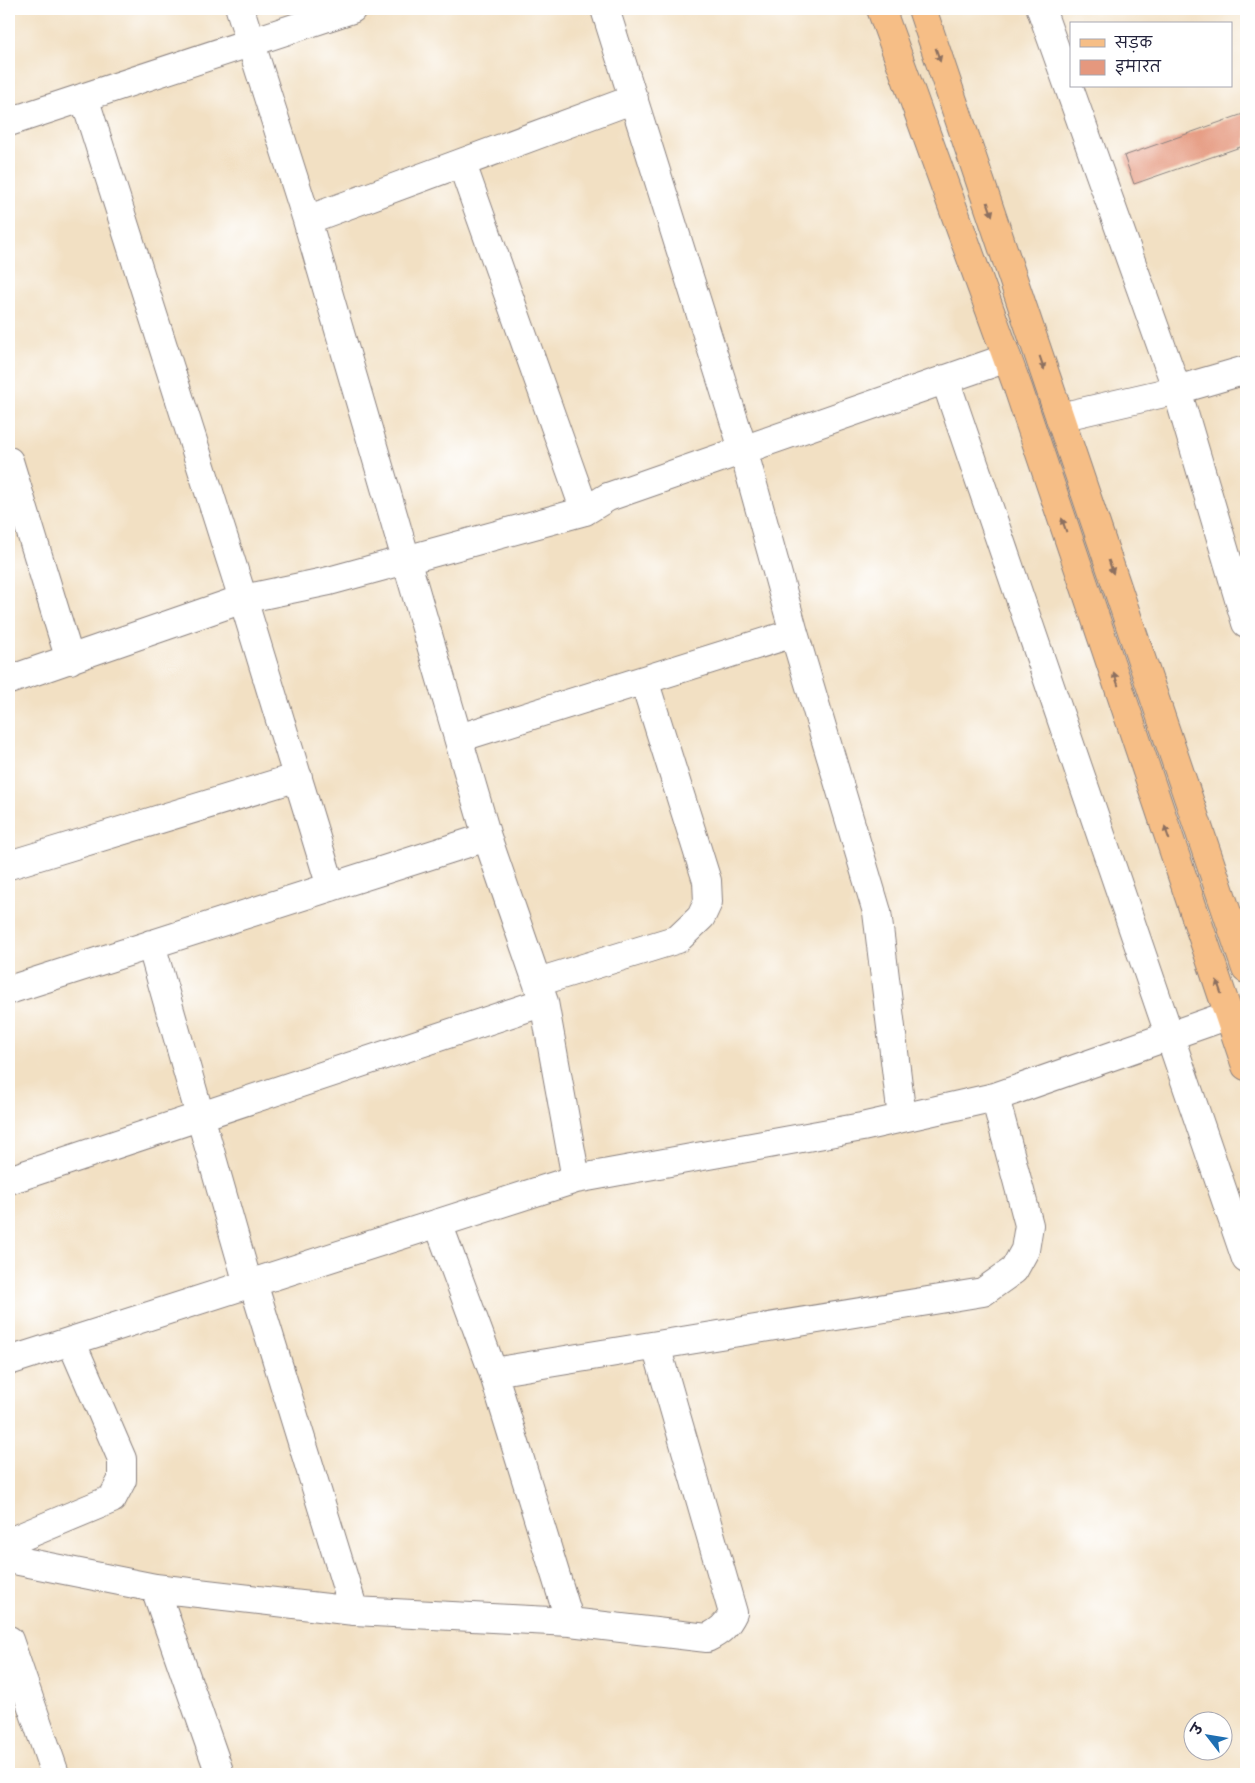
<svg xmlns="http://www.w3.org/2000/svg" width="1255" height="1783" font-family="'Shantell Sans','Playpen Sans Deva',sans-serif">
<style>
.building{fill:#e5987e}
.lines{fill:none;stroke-linecap:round;stroke-linejoin:round}
.minor-casing{stroke:#8a817f;stroke-width:30}
.major-casing{stroke:#8a817f;stroke-width:30}
.minor{stroke:#fff;stroke-width:28}
.major{stroke:#f6be86;stroke-width:28}
.oneway{fill:#8c7060}
</style>
<rect width="100%" height="100%" fill="#fff"/>
<filter id="ink" filterUnits="userSpaceOnUse"><feTurbulence type="fractalNoise" baseFrequency=".02" numOctaves="2"/><feDisplacementMap in="SourceGraphic" scale="10" xChannelSelector="R" yChannelSelector="G"/><feConvolveMatrix kernelMatrix="1 2 1 2 8 2 1 2 1" color-interpolation-filters="sRGB"/></filter>
<filter id="wash" filterUnits="userSpaceOnUse"><feTurbulence type="fractalNoise" baseFrequency=".0096" numOctaves="4" result="noise"/><feDisplacementMap in="SourceGraphic" scale="20" xChannelSelector="R" yChannelSelector="G"/><feGaussianBlur stdDeviation="1.12" result="paint"/><feColorMatrix in="noise" values="0 0 0 0 0 0 0 0 0 0 0 0 0 0 0 0 0 1.4 0 .05"/><feComposite in="paint" operator="in"/></filter>
<g filter="url(#wash)">
<rect width="100%" height="100%" fill="#f2e0c3"/>
<g id="blocks">
<path class="building" d="M1246,113V145L1134,184L1124,156Z"/>
</g>
</g>
<g filter="url(#ink)">
<use href="#blocks" fill-opacity="0" stroke="#8a817f" stroke-width="1"/>
<g class="lines">
<defs>
<path id="minor" d="M1041,9L1177,390L1246,623
M84,97L243,599L331,887
M9,122L352,9
M462,164L585,511
M307,220L634,99
M945,379L1246,1259
M1060,417L1177,390L1246,370
M9,461L70,660
M794,633L877,912L902,1118
M9,680L243,599L329,581L585,511L608,497L1007,358
M459,738L794,633L743,449L605,9
M9,865L298,777
M151,944L248,1284
M538,982L678,939L701,917L708,902L707,881L644,680
M9,990L487,837L307,220L240,9
M576,1179L862,1127L995,1097L1229,1015
M9,1180L544,1002L487,837
M438,1223L493,1372L570,1622
M253,1283L354,1611
M9,1361L576,1179L544,1002
M493,1372L983,1292L1014,1270L1025,1250L1029,1225L995,1097
M9,1542L112,1499L122,1480V1459L71,1341
M9,1559L155,1588L354,1611L570,1622L707,1638C719,1632 727,1626 733,1613L656,1346
M155,1588L220,1774
M9,1640L55,1774"/>
<path id="major" d="M881,9L1018,388L1246,1066
M922,9L1246,969"/>
</defs>
<use href="#minor" class="minor-casing"/>
<use href="#major" class="major-casing"/>
<use href="#minor" class="minor"/>
<use href="#major" class="major"/>
</g>
<defs><path id="oneway-solid" d="M-6-.8H1V-3.2L6.5 0L1 3.2V.8H-6Z" transform="scale(1.25)"/></defs>
<g class="oneway">
<use href="#oneway-solid" transform="translate(938 55) rotate(71)"/>
<use href="#oneway-solid" transform="translate(990 209) rotate(71)"/>
<use href="#oneway-solid" transform="translate(1042 363) rotate(71)"/>
<use href="#oneway-solid" transform="translate(1064 525) rotate(-109)"/>
<use href="#oneway-solid" transform="translate(1111 567) rotate(71)"/>
<use href="#oneway-solid" transform="translate(1116 679) rotate(-109)"/>
<use href="#oneway-solid" transform="translate(1167 833) rotate(-109)"/>
<use href="#oneway-solid" transform="translate(1219 987) rotate(-109)"/>
</g>
</g>
<rect width="1255" height="1783" fill="none" stroke="#fff" stroke-width="30"/>
<rect x="1070" y="22" width="162" height="65" fill="#ffffff" stroke="#a7a7b1"/>
<rect x="1080" y="39" width="25" height="8" fill="#f6be86" stroke="#a7a7b1"/>
<text x="1115" y="48" font-size="15" fill="#22223b">सड़क</text>
<rect x="1080" y="60" width="25" height="15" fill="#e5987e" stroke="#a7a7b1"/>
<text x="1115" y="72" font-size="15" fill="#22223b">इमारत</text>
<g transform="translate(1208 1736) rotate(301)"><circle r="24" fill="#ffffff" stroke="#a7a7b1"/>
<path d="M0-4L9 19L0 12L-9 19Z" fill="#1f6fb2"/>
<text y="-8" font-size="14" font-weight="bold" text-anchor="middle" fill="#22223b">उ</text>
</g>
</svg>
